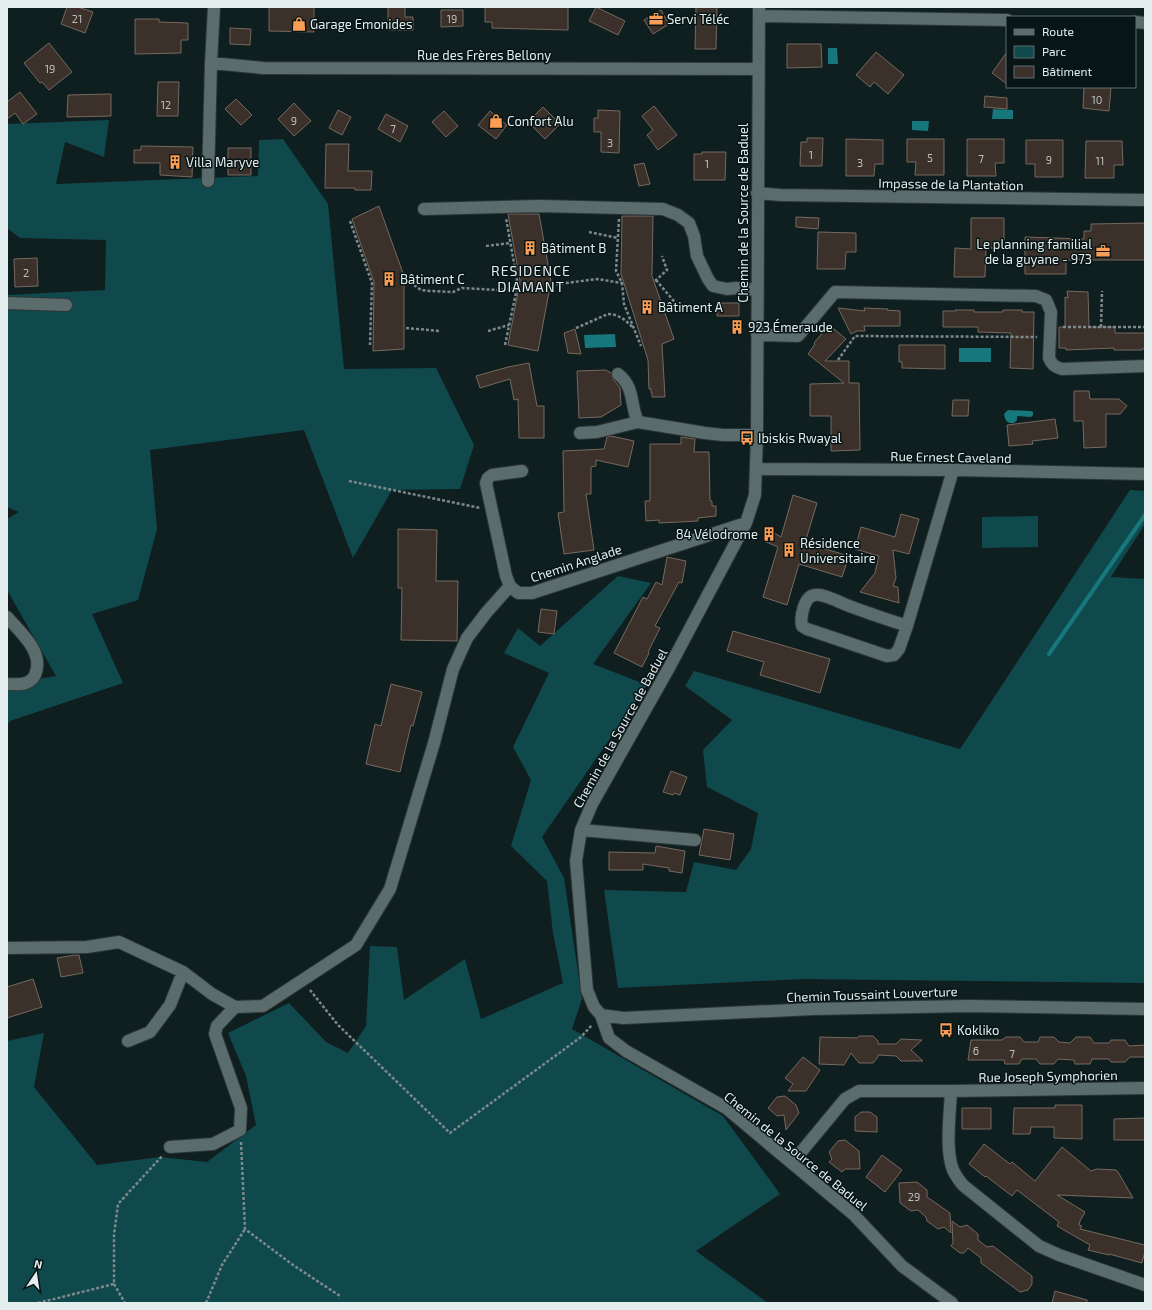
<svg xmlns="http://www.w3.org/2000/svg" width="1152" height="1310" font-family="'Exo 2',sans-serif">
<style>
.green{fill:#10494c}
.water{fill:#16777c}
.lines{fill:none;stroke-linecap:round;stroke-linejoin:round}
.stream{stroke:#16777c;stroke-width:4}
.building{fill:#3c312a;stroke:#756960}
.minor-casing{stroke:#2e3637;stroke-width:14}
.path{stroke:#7d898a;stroke-width:2.5;stroke-dasharray:3 2;stroke-linecap:butt}
.minor{stroke:#5b6c6d;stroke-width:12}
.labels{text-anchor:middle;dominant-baseline:central;stroke-width:3;stroke-linejoin:round;paint-order:stroke}
.number-label{font-size:11px;fill:#bbbfbe}
.poi-label{font-size:13px;fill:#e5eeef;stroke:#071516;text-anchor:start}
.street-label{font-size:13px;fill:#e5eeef;stroke:#071516}
.neighbourhood-label{font-size:14px;letter-spacing:1px;fill:#e5eeef;stroke:#071516}
</style>
<rect width="100%" height="100%" fill="#0f1e1f"/>
<path class="green" d="M109,120L104,157L65,142L56,184L258,176L259,140L283,139L328,204L344,369L436,368L474,445L460,489L392,490L353,558L304,430L150,450L157,529L138,600L92,614L123,683L10,721L7,725V684L56,676L7,590V519L19,512L7,507V295L105,290L106,240L20,238L7,228V124Z
M1130,490L1145,491V524L1111,577L1145,579V983L802,979L618,988L604,890L686,892L694,862L736,870L751,849L758,813L707,787L703,750L732,720L685,686L694,671L960,749Z
M1038,516V547L982,548V517Z
M618,576L651,583L593,664L647,685L542,837L564,878L582,999L572,1029L723,1116L780,1194L696,1251L768,1303H7V1041L44,1033L34,1087L97,1165L160,1157L207,1162L256,1125L246,1076L228,1033L289,1003L326,1042L348,1053L366,1026L370,946L397,947L404,1000L465,959L481,1019L563,983L553,933L547,881L511,846L531,780L513,747L549,673L504,653L518,628L540,646Z"/>
<path class="water" d="M828,48H837L838,64H828Z
M993,109L1013,110V119H992Z
M912,121H929L928,131L912,130Z
M615,334L616,347L585,348L584,335Z
M959,348H991V362H959Z
M1008,410L1031,411L1033,412V415L1031,417L1017,416V420L1014,423C1007,424 1005,420 1004,414Z"/>
<g class="lines">
<path class="stream" d="M1049,654L1145,515"/>
</g>
<path class="building" d="M67,7H78L93,12L85,33L61,24Z
M269,7H314V32L269,31Z
M388,7H405V17H413V30H388Z
M485,7H568V30L492,28V22H485Z
M596,7L625,21L618,35L589,21Z
M696,7H717L716,49H695Z
M441,10H463V26L441,27Z
M661,10L669,24L653,34L644,20Z
M135,19H159V22L188,23V40H181V53L135,54Z
M230,28L251,29L250,45L230,44Z
M49,43L72,72L49,90L42,82L40,83L24,63Z
M787,44H821L822,67L787,68Z
M876,52L904,75L888,94L874,82L870,87L856,75Z
M1007,52V84L992,73Z
M158,82H179L178,116H157Z
M1084,87H1111L1109,111L1083,108Z
M20,92L37,114L23,124L15,113L7,119V102Z
M111,94V116L67,117L68,95Z
M985,96L1007,98V109L984,107Z
M236,99L252,115L241,125L225,109Z
M294,103L311,121L294,136L278,119Z
M654,106L677,135L658,150L647,135L653,130L642,116Z
M543,107L560,124L545,139L528,122Z
M338,110L351,117L342,135L329,128Z
M598,110L620,111L619,153L601,152V132H594V118H598Z
M444,111L458,126L446,137L432,122Z
M490,111L507,125L496,139L478,125Z
M386,114L408,126L400,142L378,129Z
M807,138H823L822,166H800L801,142H807Z
M846,139L883,140V164H875L874,176H846Z
M907,139H944V175H915L916,162H907Z
M967,139H1004V163H995L996,176H967Z
M1026,140H1063V177H1035V164H1026Z
M1086,141H1122L1123,165H1114V178H1085Z
M326,144H349L348,171H372L371,190H355V188H325Z
M141,146L193,147L192,177L160,175V163H134V150H141Z
M228,148H251V175H228Z
M702,152H726L725,180H694V154H702Z
M644,163L650,184L639,186L634,165Z
M379,206L404,276V349L373,351L374,282L352,219Z
M508,214H539L551,281L538,351L508,345L520,281Z
M622,216H653L652,276L674,339L662,344L665,397H652V393H651V389H649L648,360L621,274Z
M796,217L819,218L818,229L796,227Z
M971,218H1004V248H986L985,277H954L955,248L971,249Z
M1145,223V260H1066V274H1025V237L1084,239V231H1091V224Z
M818,232L856,233V252H846L845,269H817Z
M37,258L38,286L15,287L14,259Z
M1067,291L1088,292L1089,327H1115V333H1145V349H1142V350H1114V348L1066,350V348H1059V327H1065V297L1068,298Z
M717,303H739V316H717Z
M838,308L865,311L864,308L888,309L887,310L900,311V326H864L865,331H857L851,334Z
M955,310H974V312H1003V310H1022V312H1034L1033,369L1010,368L1011,333L978,332V327H943V311H956Z
M829,325L846,339L825,361H849V383H859L860,450L831,451V416H810V384L844,383L808,354L815,344L814,343Z
M575,329L581,354L568,353L564,333Z
M899,345H945V369L902,368V362H899Z
M529,363L537,406H544V438H519L518,399L514,400L510,379L480,388L476,376L508,367Z
M606,370L611,373L613,379L620,388L621,405L601,417L579,418L577,371Z
M1074,391H1089L1090,399H1119L1127,406L1120,414H1106V447L1084,448L1083,421H1074Z
M953,400H969L968,416H952Z
M1055,419L1058,438L1032,441L1033,444L1009,446L1007,425Z
M611,436L634,441L628,467L596,460V466L591,467V494H586L594,550L564,554L558,513L564,512L563,451L604,449L607,437Z
M681,437L695,439L694,452H709L710,501H712V506H716V516L698,518V521L659,523V520L646,521L645,501H650V444H681Z
M793,495L817,503L805,543L849,556L842,577L799,564L787,605L763,597L778,547L764,541L769,530L781,537Z
M901,514L919,519L909,554L893,550L896,578L893,586L898,587L899,603L860,592L875,573L879,556L855,549L861,527L895,537Z
M398,529L437,530L436,581H458L457,641L401,640L402,588H398Z
M667,557L686,561L682,583L679,582L655,626L660,628L648,652L649,653L642,667L614,653L643,597L647,599L656,582L662,585Z
M541,609L557,611L554,634L538,632Z
M733,631L830,659L820,693L760,675L764,662L727,651Z
M391,684L422,692L413,726L411,725L400,772L366,764L375,724L381,726Z
M671,771L687,777L680,795L674,793L673,795L663,792Z
M704,829L734,834L730,860L699,855Z
M656,846L685,851L682,873L669,871V868L643,864V870H609V852L655,853Z
M75,955H79L83,973L61,977L57,958Z
M33,979L42,1007L7,1018V987Z
M859,1036H873L878,1041V1044H896L901,1039L922,1040L911,1050L923,1061H901L896,1056L878,1055V1057L873,1063H859L851,1053L844,1065L819,1064L820,1037L857,1038Z
M1006,1037H1020L1024,1042H1038L1040,1037H1054L1059,1042L1070,1043L1076,1037H1090L1094,1043H1109L1111,1040H1125L1129,1046L1145,1045V1057H1130L1125,1062H1111L1109,1059H1092L1090,1064H1075L1074,1060L1058,1059L1054,1064H1040L1036,1059H1022L1019,1064H1005L1004,1060H968L971,1040H1002Z
M803,1057L820,1070L806,1091H788L793,1084L785,1078Z
M785,1096L796,1105L799,1113L786,1130L784,1115L777,1116L768,1108L777,1097Z
M1055,1105H1082V1139L1054,1138V1127H1031L1030,1134H1013L1014,1108H1055Z
M962,1108H991V1129H962Z
M861,1112H870L877,1117V1132L855,1131V1117Z
M1145,1118V1140H1114V1119Z
M845,1140L859,1151L860,1169H845L842,1172L829,1162L832,1159L829,1152L838,1141Z
M984,1144L1010,1164L1012,1162L1035,1181L1062,1147L1091,1171L1097,1169L1116,1170L1118,1172L1133,1198L1057,1195L1085,1212L1080,1221L1079,1225L1082,1226L1080,1229L1145,1245V1251L1142,1263L1109,1254V1255L1088,1250L1090,1245L1057,1226L1059,1222L1017,1190L1012,1196L986,1176L985,1177L969,1164Z
M882,1155L902,1170L885,1192L866,1177Z
M917,1182L927,1190V1197L950,1213L951,1233L944,1227L938,1229L927,1221L926,1217L918,1210L911,1211L900,1203L899,1183Z
M952,1221L960,1227L967,1225L978,1234V1240L987,1247L993,1246L1032,1276V1284L1028,1290L1020,1292L981,1263V1258L968,1248L964,1253H960L951,1246L953,1243Z
M1055,1291L1087,1300V1303H1052Z"/>
<g class="lines">
<defs>
<path id="minor" d="M759,7L757,435L755,495L746,523L670,666L592,804L581,830L576,861L587,990L594,1007L601,1015L609,1038L626,1051L726,1108L854,1215L902,1266L952,1303
M759,16L1007,20
M1135,22L1145,23
M211,63L263,68L758,69
M208,181L211,63L214,7
M757,193L781,195L1145,200
M424,209L539,206L663,209L678,215L689,223L694,236L697,256L708,279L713,286L727,289L736,288L757,290
M7,303L66,305
M757,335L798,336L835,292L1036,296L1046,300L1051,312L1049,358C1052,365 1055,367 1062,369L1145,366
M618,374C635,387 630,405 638,422L705,433L723,435H757
M580,433L597,432L638,422
M756,469L953,470L1145,474
M522,471L492,475L488,478L486,483L506,576L510,586L518,593H532L746,523
M7,617C20,632 43,651 36,672C35,677 31,681 26,683C20,685 13,684 7,684
M907,626C889,620 870,614 852,607C842,604 824,593 815,595C804,596 800,617 802,626L807,629L887,656L894,655L899,649L907,626L953,470
M581,830L695,840
M7,948L87,947L119,942L183,972L212,994L235,1007L263,1006L356,945L390,889L434,743L453,669L467,638L486,613L510,586
M601,1015L623,1018L813,1009L968,1006L1145,1009
M128,1041L150,1032L170,1005L183,972
M951,1091C950,1113 945,1150 953,1170C956,1176 959,1181 964,1186L1039,1246L1059,1255L1145,1285
M170,1147L213,1144L240,1130L241,1108L215,1034L217,1026L235,1007
M792,1163L845,1099L859,1091H951L1145,1088"/>
</defs>
<use href="#minor" class="minor-casing"/>
<path class="path" d="M619,219L616,271L622,283L624,304L641,346
M350,221L372,283L370,345
M589,232L618,238
M486,246L510,243
M656,280L678,306
M405,281L411,283L421,290L430,291L453,292L462,288L497,290L517,288
M655,281L667,270L662,256
M551,285L597,279L622,283
M1063,327H1145
M1101,327L1102,291
M406,328L440,331
M576,328L608,314C618,314 626,320 633,328
M488,331L509,325
M505,345L517,288V280L506,218
M838,360L855,336L1037,337
M349,481L480,508
M310,990L338,1025L450,1133L581,1037L592,1025
M241,1142L245,1229L293,1265L340,1296
M114,1284L125,1303
M38,1303L114,1284V1235L118,1204L163,1155
M206,1303L222,1265L245,1229"/>
<use href="#minor" class="minor"/>
</g>
<defs>
<symbol id="office-bare" viewBox="-9 -9 18 18"><path d="M-6-3h4V-5.5h4V-3h4V5H-6ZM-1-4.5V-3h2v-1.5ZM-6 0V1H6V0Z" fill="#fc9d53" stroke="#071516" stroke-width="2.5" paint-order="stroke"/></symbol>
<symbol id="shop-bare" viewBox="-9 -9 18 18"><path d="M-5-2.5h2.3a2.7 3.5 0 0 1 5.4 0H5L5.5 6h-11ZM-1.5-2.5h3a1.5 2.3 0 0 0-3 0Z" fill="#fc9d53" stroke="#071516" stroke-width="2.5" paint-order="stroke"/></symbol>
<symbol id="building-bare" viewBox="-9 -9 18 18"><path d="M-4-6H4V6H1V3H-1V6H-4ZM-2.5-4.3h1.7v1.8h-1.7ZM.8-4.3h1.7v1.8H.8ZM-2.5-1h1.7V.8h-1.7ZM.8-1h1.7V.8H.8Z" fill="#fc9d53" stroke="#071516" stroke-width="2.5" paint-order="stroke"/></symbol>
<symbol id="bus-bare" viewBox="-9 -9 18 18"><path d="M-5-6H5V4H4V6H2V4H-2V6H-4V4H-5ZM-3.5-4V0h7V-4ZM-3.5 1.2v1.5H-2V1.2ZM2 1.2v1.5H3.5V1.2Z" fill="#fc9d53" stroke="#071516" stroke-width="2.5" paint-order="stroke"/></symbol>
</defs>
<g fill-rule="evenodd">
<use href="#office-bare" x="646" y="9" width="20" height="20"/>
<use href="#shop-bare" x="289" y="14" width="20" height="20"/>
<use href="#shop-bare" x="486" y="111" width="20" height="20"/>
<use href="#building-bare" x="165" y="152" width="20" height="20"/>
<use href="#building-bare" x="520" y="238" width="20" height="20"/>
<use href="#office-bare" x="1093" y="241" width="20" height="20"/>
<use href="#building-bare" x="379" y="269" width="20" height="20"/>
<use href="#building-bare" x="637" y="297" width="20" height="20"/>
<use href="#building-bare" x="727" y="317" width="20" height="20"/>
<use href="#bus-bare" x="737" y="428" width="20" height="20"/>
<use href="#building-bare" x="759" y="524" width="20" height="20"/>
<use href="#building-bare" x="779" y="540" width="20" height="20"/>
<use href="#bus-bare" x="936" y="1020" width="20" height="20"/>
</g>
<g class="labels">
<g class="number-label">
<text x="77" y="18">21</text>
<text x="452" y="18">19</text>
<text x="50" y="68">19</text>
<text x="1097" y="99">10</text>
<text x="166" y="104">12</text>
<text x="294" y="120">9</text>
<text x="393" y="128">7</text>
<text x="610" y="142">3</text>
<text x="811" y="154">1</text>
<text x="930" y="157">5</text>
<text x="981" y="158">7</text>
<text x="1049" y="159">9</text>
<text x="1100" y="160">11</text>
<text x="860" y="162">3</text>
<text x="707" y="163">1</text>
<text x="26" y="272">2</text>
<text x="976" y="1050">6</text>
<text x="1012" y="1053">7</text>
<text x="914" y="1196">29</text>
</g>
<g class="poi-label">
<text x="667" y="19">Servi Téléc</text>
<text x="310" y="24">Garage Emonides</text>
<text x="507" y="121">Confort Alu</text>
<text x="186" y="162">Villa Maryve</text>
<text x="1092" y="244" text-anchor="end">Le planning familial<tspan x="1092" dy="15">de la guyane - 973</tspan></text>
<text x="541" y="248">Bâtiment B</text>
<text x="400" y="279">Bâtiment C</text>
<text x="658" y="307">Bâtiment A</text>
<text x="748" y="327">923 Émeraude</text>
<text x="758" y="438">Ibiskis Rwayal</text>
<text x="758" y="534" text-anchor="end">84 Vélodrome</text>
<text x="800" y="543">Résidence<tspan x="800" dy="15">Universitaire</tspan></text>
<text x="957" y="1030">Kokliko</text>
</g>
<g class="street-label">
<text x="484" y="55">Rue des Frères Bellony</text>
<text transform="translate(951 184) rotate(1)">Impasse de la Plantation</text>
<text transform="translate(743 213) rotate(-90)">Chemin de la Source de Baduel</text>
<text transform="translate(951 457) rotate(1)">Rue Ernest Caveland</text>
<text transform="translate(576 563) rotate(-18)">Chemin Anglade</text>
<text transform="translate(620 728) rotate(-61)">Chemin de la Source de Baduel</text>
<text transform="translate(872 994) rotate(-2)">Chemin Toussaint Louverture</text>
<text transform="translate(1048 1076) rotate(-1)">Rue Joseph Symphorien</text>
<text transform="translate(796 1151) rotate(39)">Chemin de la Source de Baduel</text>
</g>
<g class="neighbourhood-label">
<text x="531" y="270">RESIDENCE<tspan x="531" dy="16">DIAMANT</tspan></text>
</g>
</g>
<rect width="1152" height="1310" fill="none" stroke="#e5eeef" stroke-width="16"/>
<rect x="1006" y="16" width="130" height="72" fill="#071516" stroke="#606c6d"/>
<rect x="1014" y="29" width="20" height="6" fill="#5b6c6d" stroke="#606c6d"/>
<text x="1042" y="36" font-size="12" fill="#e5eeef">Route</text>
<rect x="1014" y="46" width="20" height="12" fill="#10494c" stroke="#606c6d"/>
<text x="1042" y="56" font-size="12" fill="#e5eeef">Parc</text>
<rect x="1014" y="66" width="20" height="12" fill="#3c312a" stroke="#606c6d"/>
<text x="1042" y="76" font-size="12" fill="#e5eeef">Bâtiment</text>
<g transform="translate(36 1274) rotate(13)" stroke="#071516" stroke-width="3" paint-order="stroke">
<path d="M0-3L7 15L0 10L-7 15Z" fill="#e5eeef"/>
<text y="-6" font-size="11" font-weight="bold" text-anchor="middle" fill="#e5eeef">N</text>
</g>
</svg>
